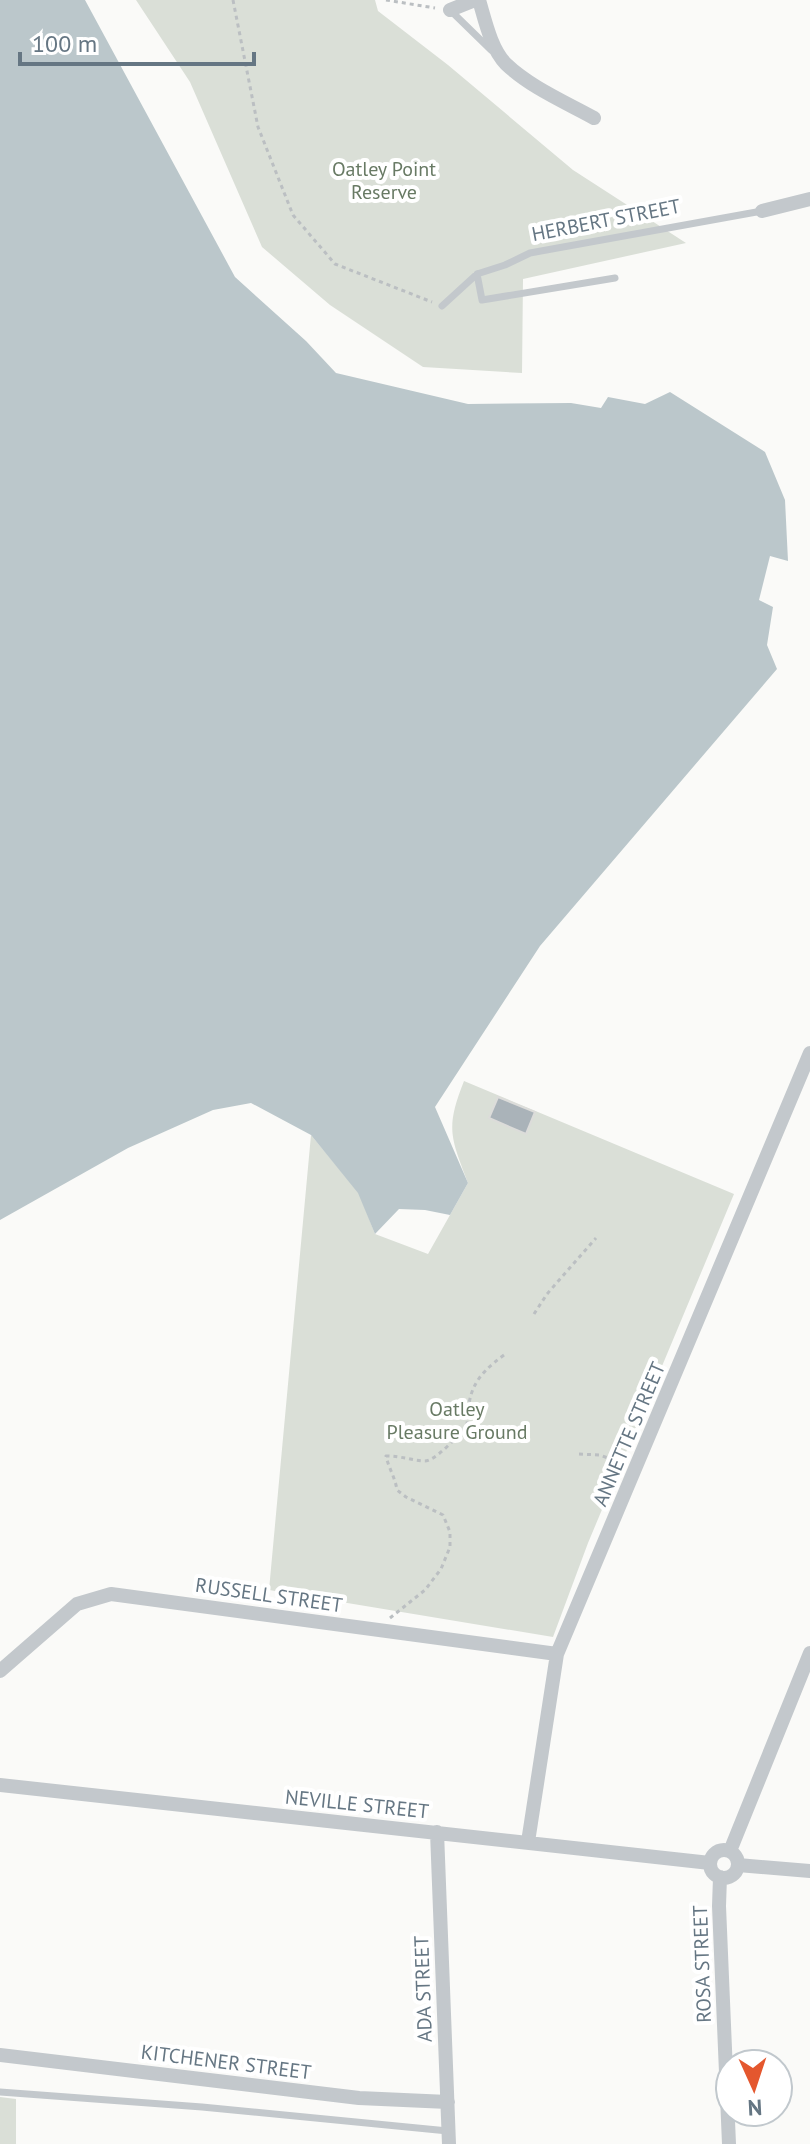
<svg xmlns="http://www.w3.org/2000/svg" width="810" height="2144" font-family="'PT Sans',sans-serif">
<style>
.green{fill:#dadfd7}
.water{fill:#bbc7cb}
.building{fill:#aab3b9;stroke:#dcdcda;stroke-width:2}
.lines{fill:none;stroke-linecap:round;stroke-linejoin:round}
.path{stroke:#bbbfc2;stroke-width:3;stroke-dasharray:4 4;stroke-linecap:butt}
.lane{stroke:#c3c8cc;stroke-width:7}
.street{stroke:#c3c8cc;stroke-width:14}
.labels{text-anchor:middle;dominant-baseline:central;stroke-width:8;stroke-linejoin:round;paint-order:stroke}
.park-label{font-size:20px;fill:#687a64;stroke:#fff}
.street-label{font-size:20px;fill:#657683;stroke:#fff}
</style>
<rect width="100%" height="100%" fill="#fafaf8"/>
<path class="green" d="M136,0H375L378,11L448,65L573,170L686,243L523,279L522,373L423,367L330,305L262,247L190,82Z
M464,1081L734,1194L588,1543L553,1637L269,1590L311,1135L359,1193L375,1234L428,1254L468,1183C451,1137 445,1129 464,1081Z
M0,2097L16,2099V2144H0Z"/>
<path class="water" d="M0,0H85L235,277L306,341L336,373L468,404L571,403L601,408L608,397L645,404L670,392L765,452L785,500L788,561L770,556L759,600L773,607L767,645L777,669L540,946L435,1107L468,1183L450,1215L425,1210L399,1209L375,1234L358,1193L311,1135L251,1103L213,1110L128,1148L0,1220Z"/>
<path class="building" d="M498,1097L535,1112L526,1134L489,1118Z"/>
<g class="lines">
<path class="path" d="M233,0L258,127L293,215L335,264L432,302
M386,0L435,8
M534,1314L547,1294L596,1238
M579,1454L600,1455L621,1463
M390,1618L425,1590L441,1569L450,1547V1532L443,1515L406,1497L397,1490C395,1477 389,1469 386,1456C401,1456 410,1460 424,1461C435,1462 457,1436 467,1427C468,1391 474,1377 504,1355"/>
<path class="lane" d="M450,10L491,50
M615,278L482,300L477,274L505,265L530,253L762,211
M442,306L477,274
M0,2092L202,2107L448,2131"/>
<path class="street" d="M479,0C485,20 491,49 506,64C530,87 565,102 594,118
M450,10L475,0
M762,211L810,199
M0,1671L77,1604L111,1594L557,1654
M0,1785L710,1863
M437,1832L449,2144
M528,1842L557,1654L810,1053
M710 1864a14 14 0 1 1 28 0a14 14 0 1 1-28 0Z
M730,1851L810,1653
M738,1865L810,1871
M720,1877L719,1906L729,2144
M0,2055L359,2098L448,2102"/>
</g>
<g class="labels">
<g class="park-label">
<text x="384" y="169">Oatley Point<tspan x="384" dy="23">Reserve</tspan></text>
<text x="457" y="1409">Oatley<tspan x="457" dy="23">Pleasure Ground</tspan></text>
</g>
<g class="street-label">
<text transform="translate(606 220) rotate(-11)">HERBERT STREET</text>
<text transform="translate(629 1434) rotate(-67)">ANNETTE STREET</text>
<text transform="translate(269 1595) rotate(8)">RUSSELL STREET</text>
<text transform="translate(357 1804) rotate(6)">NEVILLE STREET</text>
<text transform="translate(702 1964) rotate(-92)">ROSA STREET</text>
<text transform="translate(423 1989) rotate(-92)">ADA STREET</text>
<text transform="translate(226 2062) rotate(7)">KITCHENER STREET</text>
</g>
</g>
<g transform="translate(754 2088) rotate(177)"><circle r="38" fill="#ffffff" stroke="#c1c8cd" stroke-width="2"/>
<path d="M0-6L14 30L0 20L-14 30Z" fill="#e4572e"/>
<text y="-12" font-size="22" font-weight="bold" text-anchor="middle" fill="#657683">N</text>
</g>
<path d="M20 52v12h234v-12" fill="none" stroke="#657683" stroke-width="4"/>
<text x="32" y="52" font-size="24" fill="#657683" stroke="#ffffff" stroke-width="6" paint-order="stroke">100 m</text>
</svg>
